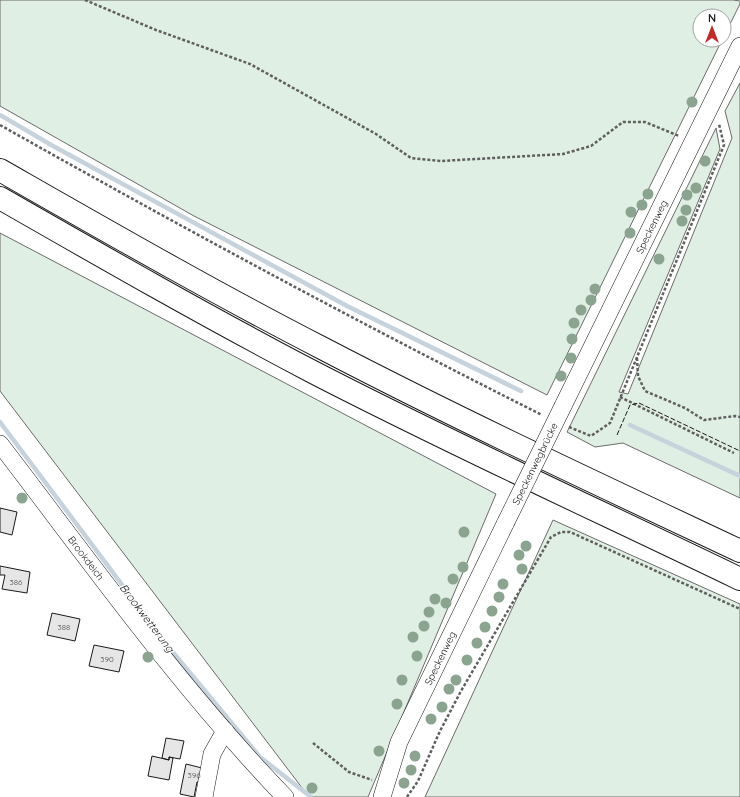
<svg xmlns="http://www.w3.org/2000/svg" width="740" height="797" font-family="Quicksand,sans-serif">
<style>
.green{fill:#e0efe3;stroke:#6a6a6a}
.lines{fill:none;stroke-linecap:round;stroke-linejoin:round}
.stream{stroke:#c6d2dc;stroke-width:4.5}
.building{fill:#e6e6e6;stroke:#1a1a1a}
.minor-casing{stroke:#1a1a1a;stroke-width:18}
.highway-casing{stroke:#1a1a1a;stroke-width:24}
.path{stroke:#5f5f5f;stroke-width:2.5;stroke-dasharray:3 2;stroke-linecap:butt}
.minor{stroke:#fff;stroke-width:17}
.highway{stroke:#fff;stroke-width:22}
.minor-bridge-casing{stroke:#1a1a1a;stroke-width:18;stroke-linecap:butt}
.minor-bridge{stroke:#fff;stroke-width:17}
.fence{stroke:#1a1a1a;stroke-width:1;stroke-dasharray:5 2;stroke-linecap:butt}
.tree{fill:#8aa48f}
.labels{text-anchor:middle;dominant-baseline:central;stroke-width:3;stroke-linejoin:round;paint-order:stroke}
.number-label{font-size:8px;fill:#4d4d4d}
.street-label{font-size:10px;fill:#1a1a1a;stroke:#fff}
.water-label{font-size:11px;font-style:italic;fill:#1a1a1a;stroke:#fff}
</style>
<rect width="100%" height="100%" fill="#fff"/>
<path class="green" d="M0,0H733L740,1V4L724,36V16H700V40H722L547,395L194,216L0,106Z
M740,83V498L623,443L595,447L567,432L716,128L720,149L619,392L628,394L732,138L725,111Z
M0,233L496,494L368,797H309L0,391Z
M553,520L740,604V797H425Z"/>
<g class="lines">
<path class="stream" d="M0,115L53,146L347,306L521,391
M0,422L171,650L260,757L311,797
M630,425L740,476"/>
</g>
<path class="building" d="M0,508L17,512L12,535L0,532Z
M0,566L30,572L27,593L2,589L5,575H0Z
M52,613L80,619L75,641L47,635Z
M94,645L124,651L119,672L89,666Z
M166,738L184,741L180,759L169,757V760L162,758Z
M152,756L169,760V757L173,758L169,780L148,776Z
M186,764L206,769L203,783L197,782L194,797L180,794Z"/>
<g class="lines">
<defs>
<g id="minor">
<path id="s1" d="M563,406L740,46"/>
<path id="s2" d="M0,444C92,564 180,688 285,797"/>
<path d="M204,797L212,754L225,731"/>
<path id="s3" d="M382,797L399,742L506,522"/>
</g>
<path id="highway" d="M0,170C107,231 213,292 322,348C460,420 600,485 740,551
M0,198C103,257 206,316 311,371C452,444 597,510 740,579"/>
</defs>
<use href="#minor" class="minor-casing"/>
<use href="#highway" class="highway-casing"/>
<path class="path" d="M85,0L156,30L250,64L376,134L411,158L441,161L563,154L591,146L623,122H645L679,136
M0,125C179,226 359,323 542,415
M637,358L638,376L645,391L685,408L704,420L735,416L740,417
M620,397L734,453
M569,427L591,436L610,423L724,145L719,124
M313,743L349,772L372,780
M407,797L418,781L440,731L461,691L551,537L561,532H570L740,609"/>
<use href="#minor" class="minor"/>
<use href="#highway" class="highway"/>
<defs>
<g id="minor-bridge">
<path id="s4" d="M506,522L563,406"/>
</g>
</defs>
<use href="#minor-bridge" class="minor-bridge-casing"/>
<use href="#minor-bridge" class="minor-bridge"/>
<path class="fence" d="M617,435L630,405L639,403L740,451"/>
</g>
<g class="tree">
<circle cx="692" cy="102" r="5.5"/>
<circle cx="705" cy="161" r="5.5"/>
<circle cx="696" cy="188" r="5.5"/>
<circle cx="648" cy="194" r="5.5"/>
<circle cx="687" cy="195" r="5.5"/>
<circle cx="642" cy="205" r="5.5"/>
<circle cx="686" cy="210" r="5.5"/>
<circle cx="631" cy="212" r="5.5"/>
<circle cx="682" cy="221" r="5.5"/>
<circle cx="630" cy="233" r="5.5"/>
<circle cx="659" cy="259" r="5.5"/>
<circle cx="595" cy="289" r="5.5"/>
<circle cx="591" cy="300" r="5.5"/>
<circle cx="581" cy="310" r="5.5"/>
<circle cx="574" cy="323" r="5.5"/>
<circle cx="572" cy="339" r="5.5"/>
<circle cx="571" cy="358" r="5.5"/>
<circle cx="561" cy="376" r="5.5"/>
<circle cx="22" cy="498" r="5.5"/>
<circle cx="464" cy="532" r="5.5"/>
<circle cx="526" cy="546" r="5.5"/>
<circle cx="519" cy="555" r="5.5"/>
<circle cx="463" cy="567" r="5.5"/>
<circle cx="522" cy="569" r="5.5"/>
<circle cx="453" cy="579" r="5.5"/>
<circle cx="503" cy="584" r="5.5"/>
<circle cx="499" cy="597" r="5.5"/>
<circle cx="435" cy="599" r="5.5"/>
<circle cx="446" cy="603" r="5.5"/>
<circle cx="492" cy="611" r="5.5"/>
<circle cx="429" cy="612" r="5.5"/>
<circle cx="424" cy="626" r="5.5"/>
<circle cx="485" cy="627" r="5.5"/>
<circle cx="413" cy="637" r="5.5"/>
<circle cx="477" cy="643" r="5.5"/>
<circle cx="417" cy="656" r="5.5"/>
<circle cx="148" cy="657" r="5.5"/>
<circle cx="467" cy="660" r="5.5"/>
<circle cx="402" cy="680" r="5.5"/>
<circle cx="456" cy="680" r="5.5"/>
<circle cx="449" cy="689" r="5.5"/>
<circle cx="397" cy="704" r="5.5"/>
<circle cx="442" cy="707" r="5.5"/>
<circle cx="431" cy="719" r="5.5"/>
<circle cx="379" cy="751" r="5.5"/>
<circle cx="415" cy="756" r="5.5"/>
<circle cx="411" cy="770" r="5.5"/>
<circle cx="404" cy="783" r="5.5"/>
<circle cx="312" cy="788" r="5.5"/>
</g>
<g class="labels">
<g class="number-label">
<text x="16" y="582">386</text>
<text x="64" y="627">388</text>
<text x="107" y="659">390</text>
<text x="194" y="775">396</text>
</g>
<g class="street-label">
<text stroke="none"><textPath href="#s1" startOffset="200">Speckenweg</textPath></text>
<text stroke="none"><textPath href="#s4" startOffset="65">Speckenwegbrücke</textPath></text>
<text stroke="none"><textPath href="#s2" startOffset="143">Brookdeich</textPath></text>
<text stroke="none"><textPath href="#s3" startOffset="151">Speckenweg</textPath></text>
</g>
<g class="water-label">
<text transform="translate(147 618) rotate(53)">Brookwetterung</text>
</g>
</g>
<g transform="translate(712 28)"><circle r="19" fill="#ffffff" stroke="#a3a3a3"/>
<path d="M0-3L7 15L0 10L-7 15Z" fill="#c62828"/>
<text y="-6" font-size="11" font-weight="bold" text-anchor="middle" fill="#1a1a1a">N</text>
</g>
</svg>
